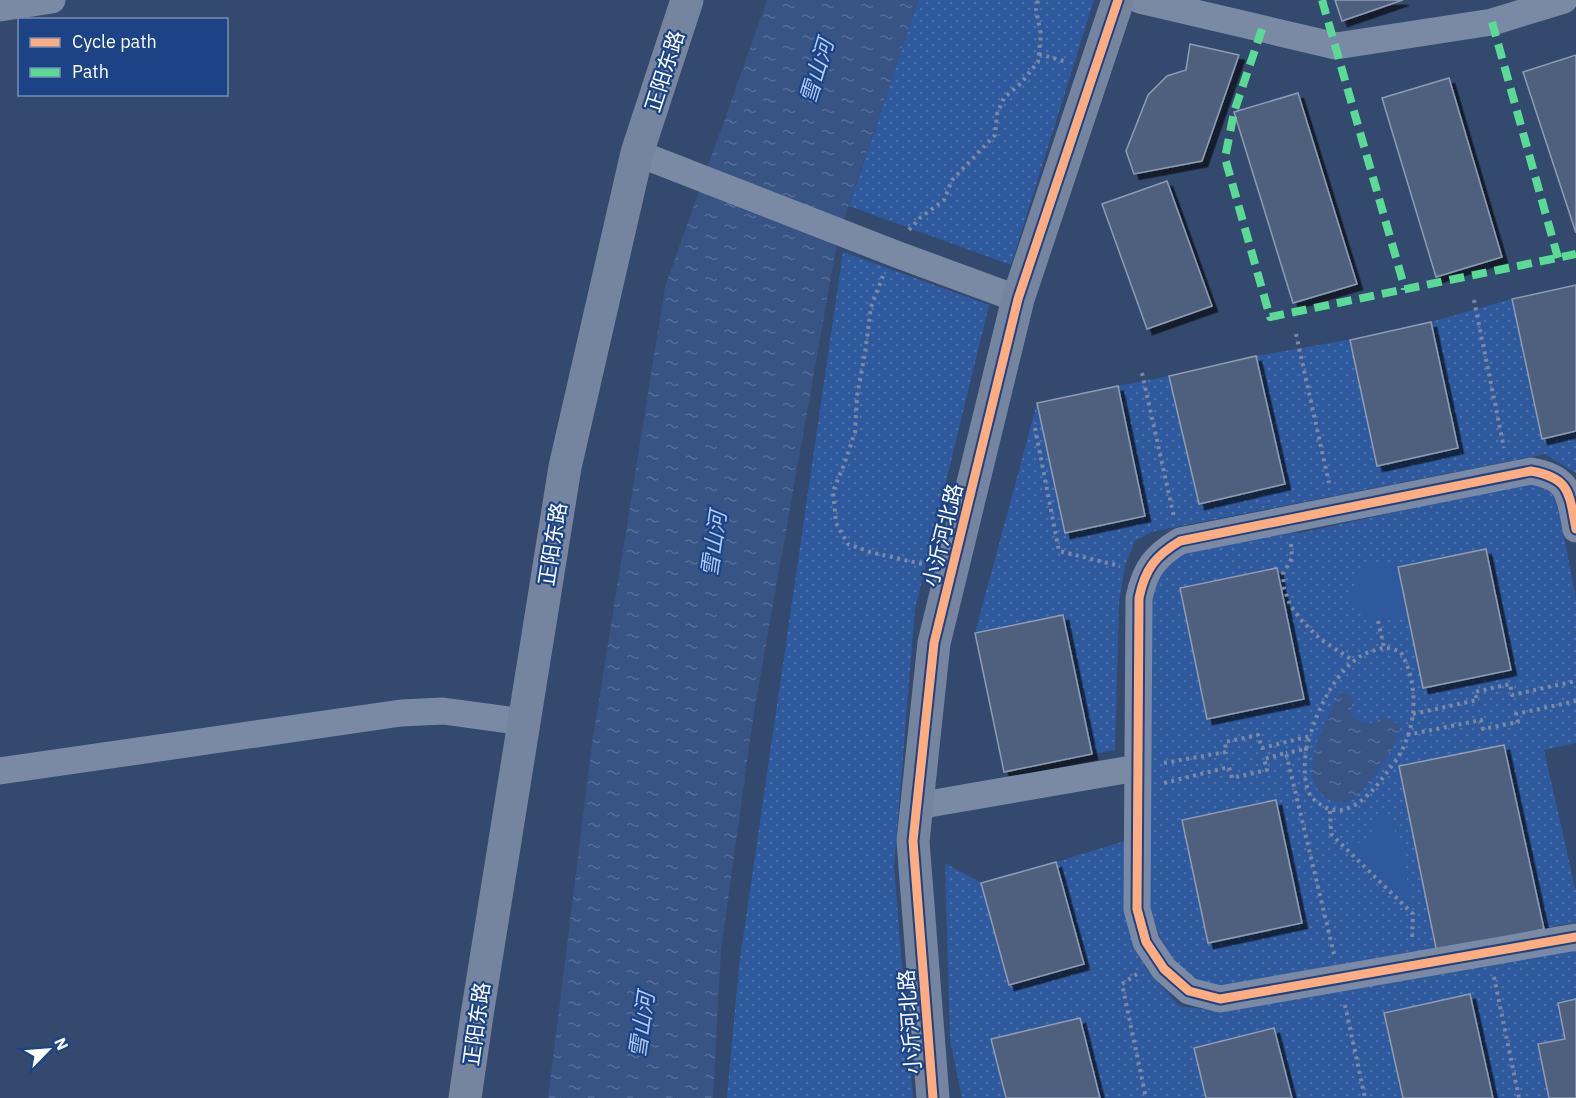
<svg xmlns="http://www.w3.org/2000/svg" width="1576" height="1098" font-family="'IBM Plex Sans','Noto Sans SC',sans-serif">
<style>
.park{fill:url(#park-dots)}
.pitch{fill:#2f599d}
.water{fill:url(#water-ripples)}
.building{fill:#50617f;stroke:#8e9cb2;stroke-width:1.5;filter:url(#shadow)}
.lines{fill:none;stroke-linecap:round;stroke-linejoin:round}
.path{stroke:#7b8aa4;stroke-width:4;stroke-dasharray:3 4.5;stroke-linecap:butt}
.street{stroke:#7b8aa4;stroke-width:27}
.secondary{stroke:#75859f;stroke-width:33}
.quiet{stroke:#5adb95;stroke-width:8;stroke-dasharray:15 8;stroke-linecap:butt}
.cycleway-casing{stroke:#1b4386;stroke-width:13}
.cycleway{stroke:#ffac80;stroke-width:9}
.labels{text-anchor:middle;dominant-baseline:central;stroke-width:4.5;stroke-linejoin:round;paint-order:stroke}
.street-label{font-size:21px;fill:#fff;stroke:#1b4386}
.water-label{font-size:22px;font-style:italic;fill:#aec9f3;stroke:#1b4386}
</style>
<defs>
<pattern id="park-dots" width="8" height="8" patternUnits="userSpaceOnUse" patternTransform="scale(1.5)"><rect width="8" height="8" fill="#2f599d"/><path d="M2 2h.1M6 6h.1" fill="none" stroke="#4e72ac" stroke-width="1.8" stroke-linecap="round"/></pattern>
<pattern id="water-ripples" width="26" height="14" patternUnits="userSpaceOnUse" patternTransform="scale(1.5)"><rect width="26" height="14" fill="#375485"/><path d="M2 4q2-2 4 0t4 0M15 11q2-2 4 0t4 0" fill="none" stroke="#556e97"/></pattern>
<filter id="shadow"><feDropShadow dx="5.5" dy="5.5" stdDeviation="0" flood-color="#0009"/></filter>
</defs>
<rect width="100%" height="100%" fill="#34496e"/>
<path class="park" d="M918,0H1094L1011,265L849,206Z
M843,252L989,305L915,609L894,867L913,1098H727L739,966Z
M1512,299L1542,438L1576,431V473L1545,454L1151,532L1135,541L1125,566L1119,603L1115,750L1092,754L1063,615L975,633L1037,403L1065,533L1145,515L1118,386L1169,376L1199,504L1285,484L1256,356L1353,339L1377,465L1458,448L1431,322Z
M1533,482L1556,494L1576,599V743L1544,750L1576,892V922L1225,991L1203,983L1182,972L1159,937L1148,901L1152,608L1154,582L1166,562L1183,554L1281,531L1300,533Z
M1125,841L1126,913L1145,967L1179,1006L1221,1011L1576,949V1098H962L950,1039L945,863L981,883L1009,985L1084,964L1056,862Z"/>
<path class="pitch" d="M1382,562L1398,567L1408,615L1373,622L1356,611L1351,594L1358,577L1367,566Z
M1379,810L1400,838L1413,914L1345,848C1367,842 1375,832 1379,810Z"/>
<path class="water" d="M767,0H918L838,237L754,712L721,950L713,1098H548L592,744L665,287Z
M1341,692L1353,698L1351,714L1361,723H1376L1382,717L1401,725C1398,733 1396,743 1391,750C1385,762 1362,795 1351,800C1342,804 1332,802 1325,797C1316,791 1312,779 1312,769C1312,743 1329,714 1341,692Z"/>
<path class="building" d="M1335,0H1403L1342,21Z
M1190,44L1239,55L1202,161L1134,174L1126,151L1148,95L1167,76L1186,70Z
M1576,55V233L1523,72Z
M1449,78L1502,257L1436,277L1382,98Z
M1298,93L1357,284L1293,303L1234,112Z
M1167,181L1212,306L1147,329L1102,204Z
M1576,285V431L1542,439L1512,299Z
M1431,322L1458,448L1377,466L1350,340Z
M1256,356L1285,484L1199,504L1169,376Z
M1118,386L1145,516L1065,533L1037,403Z
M1486,549L1511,670L1423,688L1398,567Z
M1277,568L1304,699L1207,719L1180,588Z
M1063,615L1092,754L1004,772L975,633Z
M1504,745L1544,929L1437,953L1399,766Z
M1276,800L1302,923L1208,943L1182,820Z
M1056,862L1084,964L1009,985L981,883Z
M1470,994L1493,1098H1403L1384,1013Z
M1576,999V1098H1549L1538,1044L1565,1039L1558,1003Z
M1080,1018L1100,1098H1006L991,1039Z
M1274,1028L1292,1098H1206L1194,1048Z"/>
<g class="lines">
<path class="path" d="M1039,54L1067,62
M909,230L920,218L944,200L952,180L995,135L997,114L1004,98L1021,83L1038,62L1041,34L1036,10L1038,0
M883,276L871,307L865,353L857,396L855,432L844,465L833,491L836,523L848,544L870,552L922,564
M1474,300L1504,448
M1296,334L1329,483
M1142,373L1174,517
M1035,428L1059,551L1120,566
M1291,544L1292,558L1283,574L1284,588L1290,605L1302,621L1320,639L1354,661
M1378,621L1384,647
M1413,714L1477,700L1475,692L1510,684L1512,695L1576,681
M1407,735L1481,720L1483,729L1518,722L1516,714L1576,701
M1306,748C1305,762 1303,777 1308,790C1310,797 1316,802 1323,806C1349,822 1374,790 1388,771C1392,765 1398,759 1401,752C1407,741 1412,725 1413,713C1415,691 1411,669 1400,651C1395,650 1390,648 1386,648C1382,647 1377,650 1372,651C1341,660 1318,707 1310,736
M1164,763L1226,752L1225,742L1258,735L1262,748L1310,736L1306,749L1286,753
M1164,783L1229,767L1232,778L1267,770L1264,759L1286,753L1334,954
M1330,811L1331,834L1413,914L1412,940
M1137,974L1122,984L1146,1098
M1494,977L1519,1098
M1345,1005L1365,1098"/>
<path class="street" d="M1140,0L1336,46L1492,22L1564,0
M0,8L52,0
M637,153L896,254L1018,299
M1576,529C1569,494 1571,478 1531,471L1180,541C1155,556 1145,569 1139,598L1137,909L1146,942L1164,969L1189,991L1220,999L1576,937
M0,771L401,713L443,711L523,722
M917,806L1137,768"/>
<path class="secondary" d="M465,1098L477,1015L565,467L637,153L687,0
M933,1098L913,841L934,643L1018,299L1118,0"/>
<path class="quiet" d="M1322,0L1405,289
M1492,22L1558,258
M1262,29L1234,112L1225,158L1270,317L1576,254"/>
<defs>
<path id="cycleway" d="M1576,529C1569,494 1571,478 1531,471L1180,541C1155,556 1145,569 1139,598L1137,909L1146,942L1164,969L1189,991L1220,999L1576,937
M933,1098L913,841L934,643L1018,299L1118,0"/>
</defs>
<use href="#cycleway" class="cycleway-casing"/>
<use href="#cycleway" class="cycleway"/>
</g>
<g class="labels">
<g class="street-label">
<text transform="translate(664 71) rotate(-72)">正阳东路</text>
<text transform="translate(942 535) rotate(-76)">小沂河北路</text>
<text transform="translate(552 544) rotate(-81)">正阳东路</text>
<text transform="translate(909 1022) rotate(-94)">小沂河北路</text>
<text transform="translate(476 1024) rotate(-82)">正阳东路</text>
</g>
<g class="water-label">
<text transform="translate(816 71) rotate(-73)">雪山河</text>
<text transform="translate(713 544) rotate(-82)">雪山河</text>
<text transform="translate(641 1025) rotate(-82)">雪山河</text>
</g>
</g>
<rect x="18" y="18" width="210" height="78" fill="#1b4386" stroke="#768eb6" stroke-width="1.5"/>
<rect x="30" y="38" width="30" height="9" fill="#ffac80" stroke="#768eb6" stroke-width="1.5"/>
<text x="72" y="48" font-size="18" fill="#ffffff">Cycle path</text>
<rect x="30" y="68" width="30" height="9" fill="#5adb95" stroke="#768eb6" stroke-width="1.5"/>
<text x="72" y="78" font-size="18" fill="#ffffff">Path</text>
<g transform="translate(48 1050) rotate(65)" stroke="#1b4386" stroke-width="4.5" paint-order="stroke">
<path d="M0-4.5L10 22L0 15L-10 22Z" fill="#ffffff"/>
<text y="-9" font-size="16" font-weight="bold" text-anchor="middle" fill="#ffffff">N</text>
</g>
</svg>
